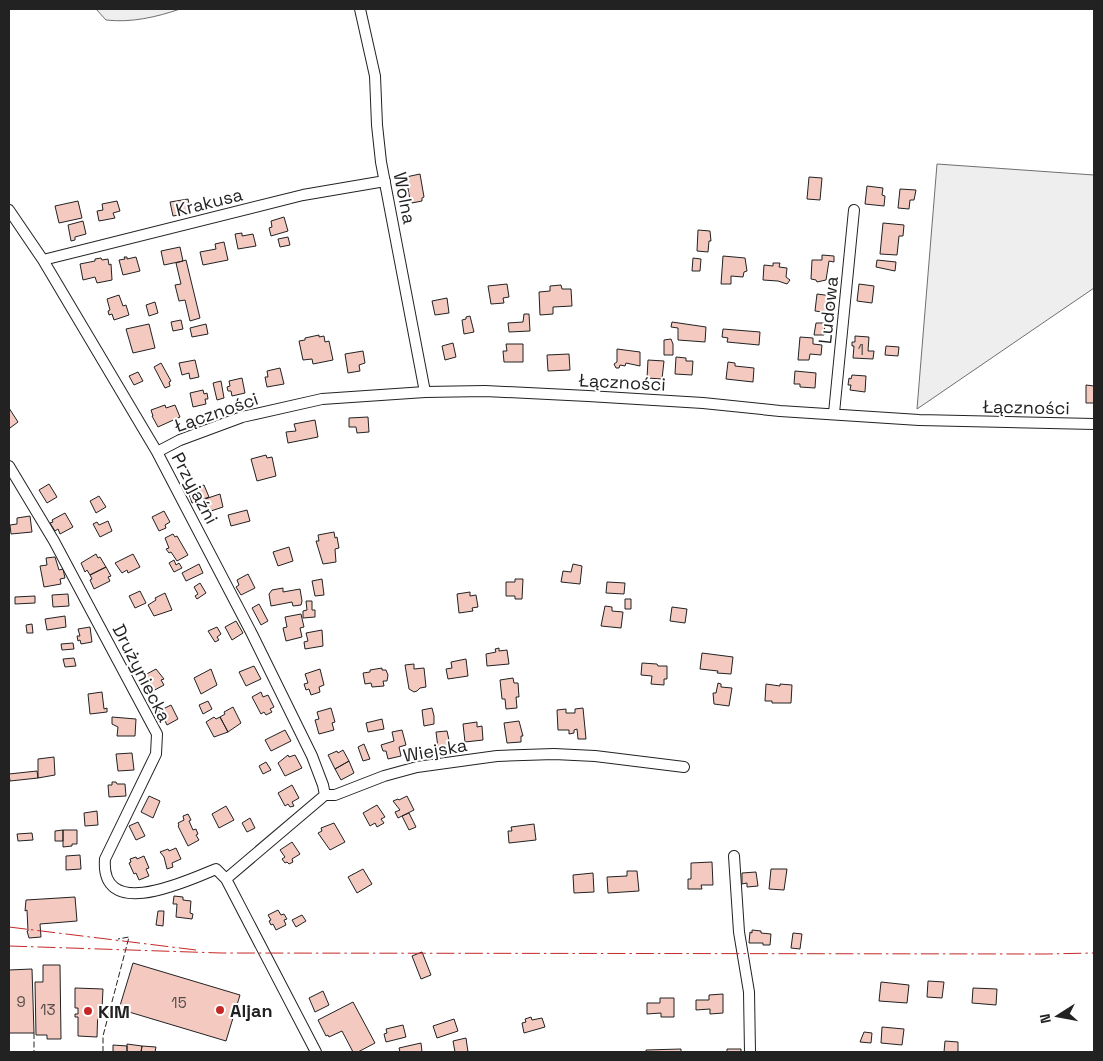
<svg xmlns="http://www.w3.org/2000/svg" width="1103" height="1061" font-family="'Space Grotesk',sans-serif">
<style>
.green{fill:#eee;stroke:#6f6f6f}
.building{fill:#f3c9c0;stroke:#222}
.lines{fill:none;stroke-linecap:round;stroke-linejoin:round}
.minor-casing{stroke:#222;stroke-width:12}
.minor{stroke:#fff;stroke-width:10}
.fence{stroke:#222;stroke-width:1;stroke-dasharray:6 2.5;stroke-linecap:butt}
.power{stroke:#c62828;stroke-width:1;stroke-dasharray:18 4 2.5 4;stroke-linecap:butt}
.poi-dot{fill:#c62828;stroke:#fff;stroke-width:2}
.labels{text-anchor:middle;dominant-baseline:central;stroke-width:4;stroke-linejoin:round;paint-order:stroke}
.number-label{font-size:15px;fill:#564c4a}
.street-label{font-size:18px;fill:#222;stroke:#fff}
.poi-label{font-size:18px;font-weight:bold;fill:#222;stroke:#fff;text-anchor:start}
</style>
<rect width="100%" height="100%" fill="#fff"/>
<path class="green" d="M96,9H180C157,17 131,23 106,20Z
M937,164L1094,175V288L917,409Z"/>
<path class="building" d="M420,174L424,197L422,198V201L412,203V200H410L406,177Z
M809,177L822,178L820,200L807,199Z
M867,186L883,188L882,195L885,196L884,206L865,204Z
M900,189L916,190L914,200H910L909,209L898,208Z
M188,199L191,213L173,216L170,202Z
M78,201L82,218L59,223L55,206Z
M117,201L120,211L113,213L115,218L99,221L97,211L103,210L102,204Z
M284,217L288,231L271,236L269,228L272,227L271,221Z
M83,221L86,234L75,237V240L71,241L68,225Z
M883,223L904,225L903,236H899L897,255L880,254Z
M698,230L710,231L711,241H709L708,252L697,251Z
M242,233V236L253,234L256,246L238,249L235,234Z
M288,237L290,245L280,247L278,239Z
M224,242L228,260L203,265L200,252L216,249L215,244Z
M180,247L183,261L164,265L161,251Z
M822,255L834,256V262L829,261L826,280L817,282L816,280L811,279L812,260H822Z
M723,256L745,258L747,271L744,272L743,277L731,276V284H721Z
M124,257H127V259L136,257L140,271L123,275L119,260L125,259Z
M101,258L102,260L108,259L109,265L111,264L112,280L97,283L95,277L83,280L80,264L95,261V259Z
M693,258L701,259L700,271H692Z
M186,260L200,318L190,321L185,300L179,301L175,285L181,284L176,263Z
M877,260L896,262L895,271L876,267Z
M773,263H780L779,267L787,268L786,277L790,280L787,284L778,281L763,280L764,265L773,266Z
M507,284L509,297L503,298L504,303L491,304L488,286Z
M859,284L874,286L872,303L857,301Z
M561,285L562,289H571L572,306L553,307V314L540,315L539,292L550,291V286Z
M817,294L832,296L830,313L815,311Z
M119,295L123,306L126,305L129,315L114,320L112,314L109,315L108,311L110,310L107,299Z
M447,298L449,313L435,315L432,301Z
M155,302L158,313L149,316L146,305Z
M524,314H529L530,331L509,332L508,323L523,322Z
M470,316L474,332L464,334L462,320L466,319V317Z
M181,320L183,329L173,331L171,322Z
M672,322L706,327L705,342L678,340V328L671,327Z
M816,323H825L824,335H814Z
M149,324L155,348L133,353L126,329Z
M206,324L208,334L192,337L190,328Z
M723,329L760,332L759,345L727,342L728,338L722,337Z
M319,335V337L324,336L325,342L329,341L333,360L313,364L312,359L303,360L299,341L305,340V338Z
M855,336L869,337L868,351H874L873,359L853,358L854,346H852V342H855Z
M800,337L813,338V344L822,345L821,355L810,354L809,360H798Z
M671,339L673,344V355H664V340Z
M453,343L456,357L445,360L442,346Z
M506,344H523V362H504L503,351H507Z
M886,346L899,347L898,356L885,355Z
M617,349L640,352V366L626,363L625,366L620,365L619,368H616L614,364L617,362Z
M363,351L365,363L359,365L360,371L348,373L345,354Z
M569,354L570,370L548,371L547,355Z
M676,357L686,358V361H693L692,375L675,374Z
M195,360L199,377L190,379L189,373L182,375L179,363Z
M648,360L664,361L662,379L647,378Z
M728,362L735,363V366L754,368L753,382L726,379Z
M161,363L171,381L169,382L170,386L165,388L154,367Z
M280,368L284,384L267,387L265,377H268L267,371Z
M795,371L816,373L815,388L800,387V384H794Z
M138,372L143,381L134,385L129,376Z
M852,375L866,376L865,392L850,390L851,385H848L849,378L851,379Z
M242,378L245,393L232,396L231,391H228L227,387L230,386L229,381Z
M221,381L224,398L217,400L213,383Z
M1086,385L1094,386V403H1086Z
M203,390L204,394L207,393L208,399H205L206,404L193,407L190,393Z
M165,405L166,408L175,405L180,417L158,427L152,416H153L151,410Z
M9,408L18,422L10,428L9,426Z
M368,417L369,432L357,433L356,427H349V418Z
M315,420L318,437L288,443L286,432L296,431L294,424Z
M266,455L267,458L272,457L276,476L257,481L251,459Z
M49,484L57,497L47,503L39,490Z
M204,485L209,497L192,503L189,494L187,495L185,491Z
M220,494L223,507L208,512L205,499Z
M99,496L106,507L96,513L90,501Z
M247,510L250,521L231,526L228,515Z
M164,511L170,522L165,525L166,528L159,531L152,517Z
M65,513L73,527L60,534L58,529L55,531L50,523L53,522L52,520Z
M30,516L32,532L11,534L10,525L17,524V518Z
M108,521L112,531L100,537L93,524L97,522L99,525Z
M334,532L335,538L337,537L339,548L335,549L336,562L323,564L316,541H319L318,535Z
M173,534L175,537L177,536L188,555L177,561L171,552L169,553L166,549L169,548L165,538Z
M289,547L293,561L278,566L273,552Z
M96,554L98,558L100,557L106,567L90,575L87,570L85,572L81,563Z
M133,554L140,567L128,573L127,570L122,573L115,563Z
M55,557L59,570L63,569L65,578L60,579L61,584L44,587L40,566L47,565L46,558Z
M174,560L176,565L179,563L182,568L174,572L169,563Z
M199,564L203,573L186,581L182,573Z
M573,564L582,566L580,584L561,582L563,571L571,572Z
M106,567L111,576L108,577L110,581L94,589L90,580L92,579L90,575Z
M248,574L255,588L241,595L236,587L239,585L237,580Z
M322,579L324,595L315,596L312,581Z
M515,579H523L522,599H515V596H506V582H515Z
M607,582L625,583L624,594L606,593Z
M200,583L206,593L197,599L195,596L198,594L194,587Z
M283,588V592L300,589L302,601L301,605L293,606L292,602L271,606L269,594L272,590Z
M140,591L146,603L135,608L129,596Z
M470,592V596L476,595L478,607L472,608L473,611L459,613L457,594Z
M165,593L172,610L154,616L148,605L156,600L155,598Z
M68,594L69,606L53,607L52,595Z
M35,596V603L15,604V597Z
M625,599H631V609H625Z
M306,601H312V610H315V617L303,618V611L307,610Z
M259,604L268,621L261,625L252,608Z
M605,606L612,607V611L623,612L621,628L601,626Z
M672,607L687,609L685,623L670,621Z
M301,614L304,627L300,628L302,637L286,641L283,628L287,627L285,617Z
M65,616L66,627L47,630L45,619Z
M236,621L243,633L232,640L225,627Z
M32,624L33,633H27L26,625Z
M90,627L92,642L81,644L80,640L78,641L77,636H80L78,629Z
M217,627L221,634L217,637L219,640L215,642L208,631Z
M322,630L323,646L305,649L304,642L308,641L306,633Z
M73,643L74,649L62,650L61,644Z
M499,648V651L507,650L509,664L487,666L486,654L496,652L495,649Z
M702,653L733,657L731,674L717,673L718,671L700,669Z
M74,658L76,666L65,667L63,659Z
M466,659L468,676L448,679L446,669L452,668L451,662Z
M642,663L657,664L658,666H667V679H664V685L651,684L652,676L641,675Z
M414,664V669L424,668L426,687L420,688L417,691L414,692L409,689L405,665Z
M254,666L261,679L246,686L239,672Z
M382,668V670H386L388,675L387,681H383L384,686L372,687L371,683L365,684L363,673L370,672V670Z
M156,669L164,679L161,680L164,685L151,692L143,676Z
M211,669L217,685L201,694L194,678Z
M320,669L324,685L319,687L320,692L311,695L309,689L306,690L304,684L308,683L305,674Z
M513,678L514,683H518L519,697H516L517,708L506,709L505,699H502L500,680Z
M718,683L721,684V687L732,688L729,706L714,704L713,693H716Z
M766,684L780,686V684L792,685L791,703H772V701H765Z
M102,692L104,709L107,708V712L90,714L88,694Z
M261,692L263,697L268,695L274,707L270,709L272,712L266,715L264,712L261,714L252,697Z
M208,701L212,709L203,714L199,705Z
M171,705L178,719L167,725L164,719L162,720L159,716L161,715L159,711Z
M233,707L241,723L228,732L220,717L225,714L224,712Z
M331,708L335,722L332,723L334,730L319,734L315,720L319,719L317,712Z
M432,708L434,716V724L424,726L422,710Z
M583,708L586,739H578L577,729L574,730V733L569,734V730H558L557,710L566,709V713H575V709Z
M112,717L136,719L135,736H117L118,727L112,724Z
M214,717L216,719L220,717L228,732L214,737L206,722Z
M382,719L384,729L368,732L366,723Z
M519,721L523,736H521V742L507,743L504,723Z
M477,722V727L482,726L483,740L465,742L463,724Z
M285,730L291,741L271,751L265,740Z
M402,730L406,745L399,747L401,756L388,759L386,751H383L381,745L394,741L392,732Z
M447,731L449,740L448,746L438,748L436,732Z
M364,744L370,759L363,761L358,747Z
M343,750L349,761L335,769L328,755L337,751L338,753Z
M132,753L134,770L118,771L116,754Z
M288,755L289,757L295,755L302,768L285,776L278,763Z
M54,757L55,775L38,778V759Z
M349,761L354,773L341,780L335,769Z
M266,762L271,770L263,774L259,766Z
M37,771L38,778L10,781L9,774Z
M112,782H116L117,784H125L126,796L109,797L108,785H112Z
M292,785L299,798L292,802L294,806L290,807L288,804L285,806L278,793Z
M149,796L160,801L153,818L141,812Z
M407,796L414,810L398,818L395,812L400,810L393,801L398,799L399,800Z
M377,805L385,817L381,819L384,823L377,827L375,823L370,826L363,813Z
M226,806L234,820L219,828L212,814Z
M97,811L98,825L85,826L84,813Z
M409,813L416,827L409,830L402,816Z
M188,814L191,820L189,821L193,830L196,829L198,834L196,835L199,840L188,846L178,826L179,825L178,823L184,820L183,816Z
M250,818L255,828L247,832L242,823Z
M138,822L145,836L136,840L129,826Z
M334,823L345,842L330,850L318,833L322,831L321,828Z
M534,824L536,840L509,843L508,831H512L511,827Z
M63,830H77V844H72V846L63,847Z
M63,830V841H55V831Z
M32,833L33,840L18,841L17,834Z
M292,842L300,854L292,859L293,862L289,864L287,862L285,863L282,859L285,857L280,850Z
M176,848L181,859L172,863L173,867L167,869L164,857L160,852L168,849L169,851Z
M80,855L81,869L66,870V856Z
M144,856L149,868L146,869L149,876L139,880L136,873L134,874L129,863L131,862L130,859L136,857L137,859Z
M712,862L713,885H701L702,889H688V879H691V863Z
M363,869L372,884L357,893L348,877Z
M771,869H787L784,890L769,889Z
M627,871H637L639,891L608,893L607,877L627,876Z
M756,872L758,886L747,887V883L742,884V873Z
M593,873L594,892L574,893L573,875Z
M174,896L183,897V900L191,901L190,913L193,914L192,919L176,917L177,904H173Z
M75,897L77,921L40,924L41,937L29,938L27,931H28L27,910L25,911L26,900Z
M278,910L281,915L284,914L287,919L284,920L286,925L276,930L273,924L271,925L269,921L271,920L268,915Z
M158,911H164L163,926L156,925Z
M302,915L306,921L296,927L292,920Z
M752,930L761,931V933L771,934L770,945H763V943H749L750,932L752,933Z
M793,933L802,934L800,949L791,948Z
M422,952L431,975L421,979L412,956Z
M133,963L240,995L226,1041L119,1009Z
M43,965H60L61,1039H47V1035H36L35,982H43Z
M32,969L34,1033H9V970Z
M928,981L944,982L942,998L927,997Z
M881,982L909,985L907,1003L879,1001Z
M75,988L103,989L102,1009L98,1008L97,1037L78,1036V1017H75V1014H78V1008H75Z
M973,988L997,989L996,1005L972,1003Z
M323,991L329,1005L315,1012L309,998Z
M723,994V1013L710,1014V1009L696,1010V1000H709V995Z
M660,998H674V1017H661V1013L647,1014V1003H660Z
M353,1002L375,1043L358,1052H353L342,1031L329,1037L328,1035L326,1036L318,1020Z
M531,1017L532,1020L542,1018L545,1027L524,1033L522,1023L526,1022L525,1019Z
M454,1019L458,1031L437,1038L433,1026Z
M403,1025L406,1037L386,1042L384,1034L387,1033L386,1029Z
M882,1027L904,1029L902,1045L881,1043Z
M864,1032L872,1033L871,1043L860,1042Z
M466,1038L468,1052H455L453,1041Z
M945,1041L958,1042V1052H944Z
M421,1043L422,1052H400L399,1048Z
M127,1044L142,1046L141,1052H127Z
M113,1045L127,1046V1052H113Z
M142,1046L156,1047L155,1052H141Z
M681,1049V1052H646V1050Z
M727,1049H741V1052H727Z"/>
<g class="lines">
<defs>
<path id="minor" d="M360,9L375,76L377,125L381,162L425,392
M9,210L43,260L157,452L252,634L312,756L323,785L325,795
M43,260L303,195L385,181
M834,413L854,210
M157,452L180,440L242,417L322,399L425,392L485,391L588,396L703,403L780,411L919,420L1094,424
M9,466L54,541L157,734L156,754L105,859C100,922 187,881 216,869L226,879L316,1052
M734,856L739,932L749,992L750,1052
M226,879L325,795H335L384,776L417,767L497,756L554,754L595,756L684,767"/>
</defs>
<use href="#minor" class="minor-casing"/>
<use href="#minor" class="minor"/>
<path class="fence" d="M34,1033V1052
M103,1052V1036L129,937L118,939"/>
<path class="power" d="M9,927L196,950
M9,946L221,953L1046,954L1094,953"/>
</g>
<g class="poi-dot">
<circle cx="220" cy="1010" r="5"/>
<circle cx="88" cy="1011" r="5"/>
</g>
<g class="labels">
<g class="number-label">
<text x="861" y="349">1</text>
<text x="21" y="1001">9</text>
<text x="179" y="1002">15</text>
<text x="48" y="1009">13</text>
</g>
<g class="street-label">
<text transform="translate(405 198) rotate(79)">Wolna</text>
<text transform="translate(209 202) rotate(-14)">Krakusa</text>
<text transform="translate(828 310) rotate(-84)">Ludowa</text>
<text transform="translate(622 382) rotate(3)">Łączności</text>
<text transform="translate(1026 407) rotate(1)">Łączności</text>
<text transform="translate(216 412) rotate(-19)">Łączności</text>
<text transform="translate(195 488) rotate(62)">Przyjaźni</text>
<text transform="translate(142 673) rotate(63)">Drużyniecka</text>
<text transform="translate(435 750) rotate(-10)">Wiejska</text>
</g>
<g class="poi-label">
<text x="230" y="1010">Aljan</text>
<text x="98" y="1011">KIM</text>
</g>
</g>
<rect width="1103" height="1061" fill="none" stroke="#222222" stroke-width="20"/>
<g transform="translate(1058 1016) rotate(259)" stroke="#ffffff" stroke-width="4" paint-order="stroke">
<path d="M0-4L9 19L0 12L-9 19Z" fill="#222222"/>
<text y="-8" font-size="14" font-weight="bold" text-anchor="middle" fill="#222222">N</text>
</g>
</svg>
